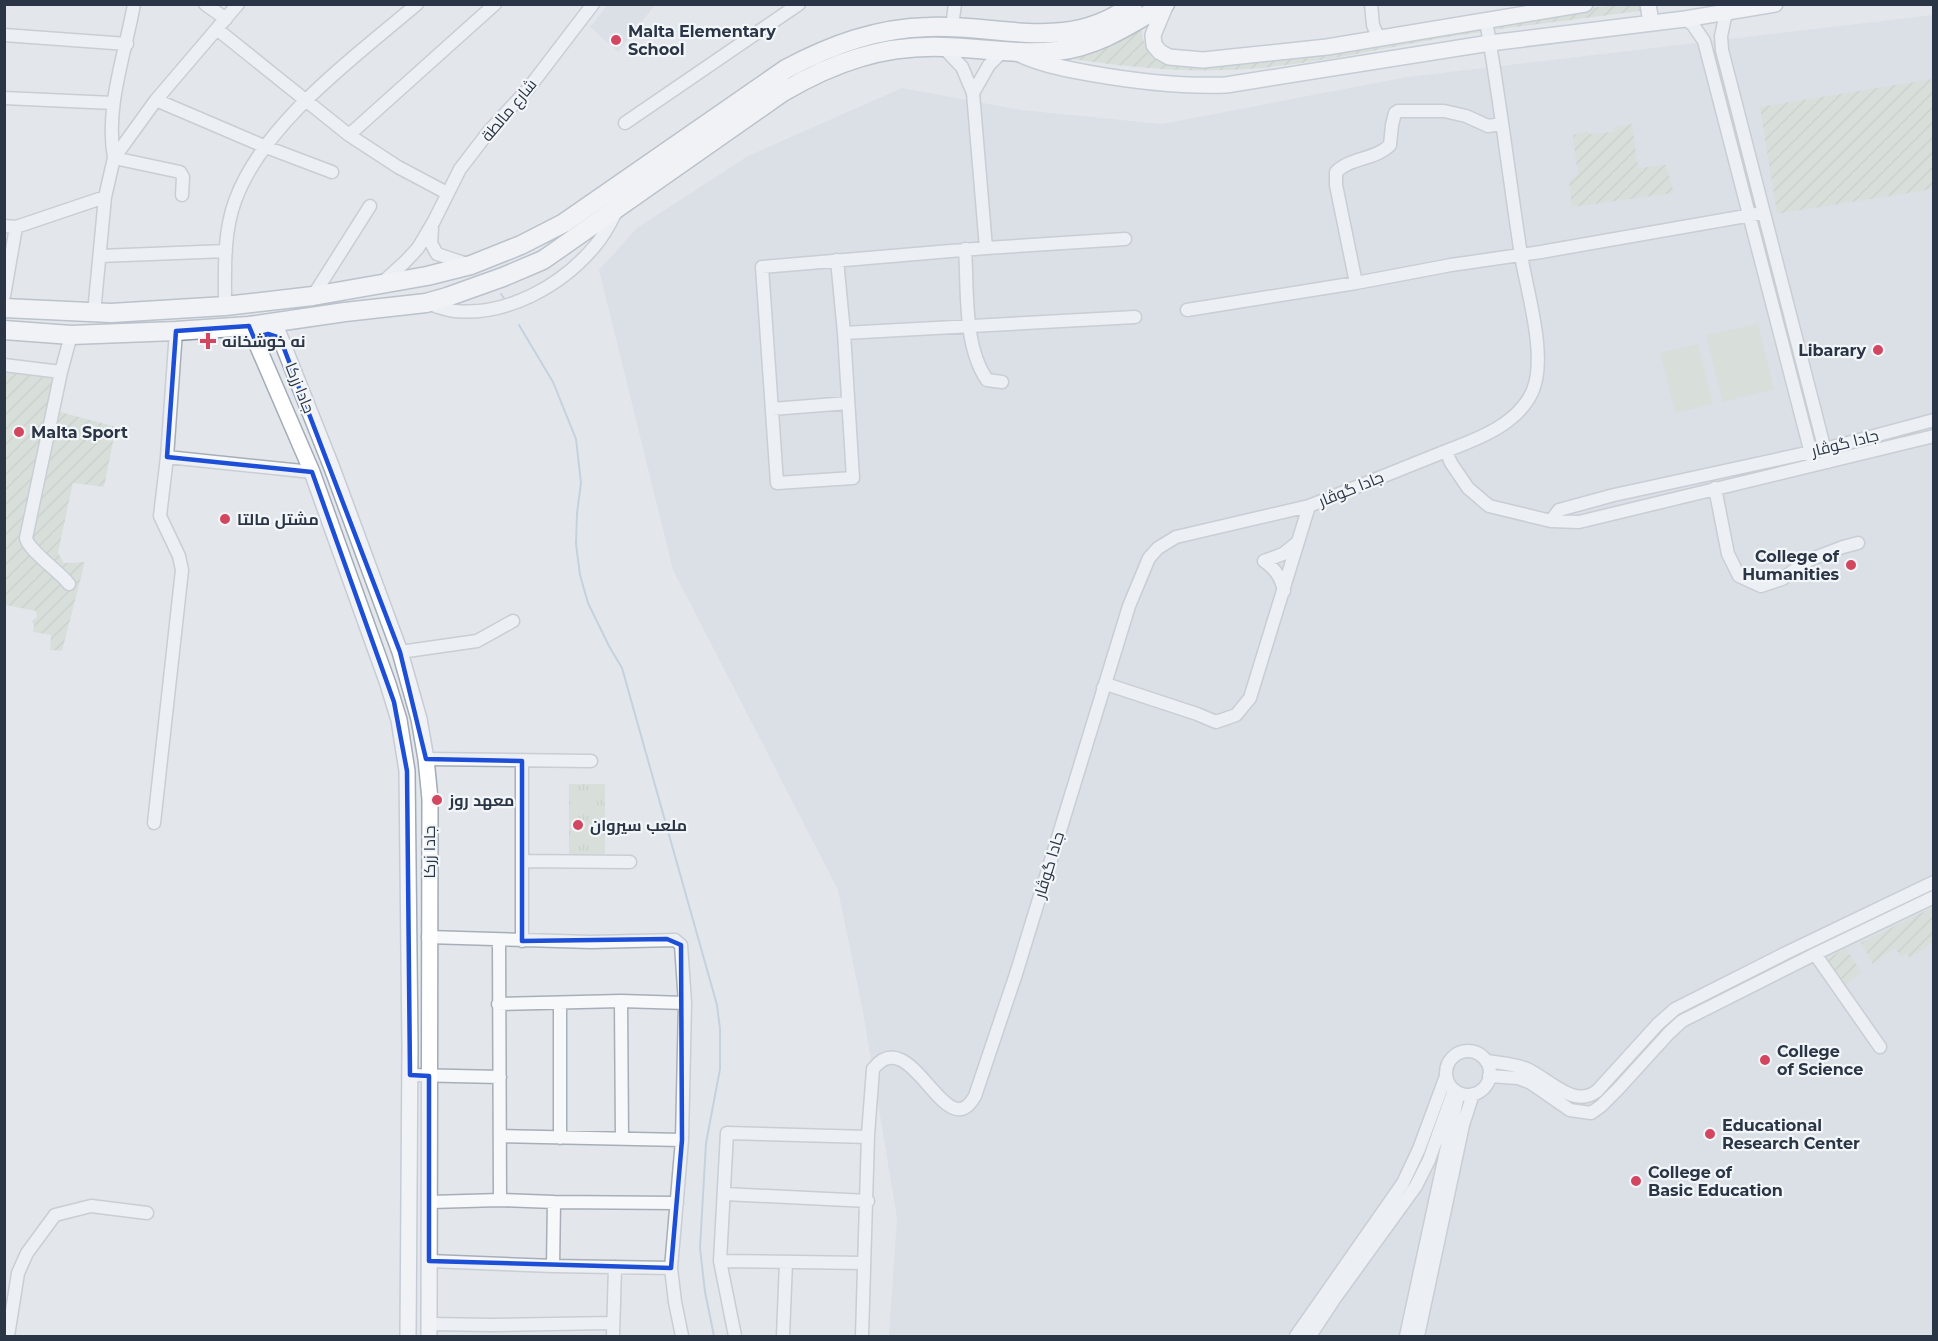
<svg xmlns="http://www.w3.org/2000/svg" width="1938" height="1341" font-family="Montserrat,Cairo,sans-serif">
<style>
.built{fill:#d1d6de}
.grass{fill:url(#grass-tufts)}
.garden{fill:url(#garden-furrows)}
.pitch{fill:#c9d6c4}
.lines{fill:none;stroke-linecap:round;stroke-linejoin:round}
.stream{stroke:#9eb6cc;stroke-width:2}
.minor-casing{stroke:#a8aeb7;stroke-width:15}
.major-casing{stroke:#a2abb8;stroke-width:18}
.highway-casing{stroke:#8a95a3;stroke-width:21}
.minor{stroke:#f6f8fa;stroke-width:12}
.major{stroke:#fff;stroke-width:15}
.highway{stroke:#fff;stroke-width:18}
.marked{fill:none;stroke:#1d4ed8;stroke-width:4.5;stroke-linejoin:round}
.poi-dot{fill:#d34660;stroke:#f3f6f9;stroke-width:2}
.labels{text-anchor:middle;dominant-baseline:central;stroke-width:4.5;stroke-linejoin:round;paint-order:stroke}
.poi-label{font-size:16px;font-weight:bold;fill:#2a3545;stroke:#f3f6f9;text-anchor:start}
.street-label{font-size:16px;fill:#2a3545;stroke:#f3f6f9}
</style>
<defs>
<pattern id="grass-tufts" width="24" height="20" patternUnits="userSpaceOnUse" patternTransform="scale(1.5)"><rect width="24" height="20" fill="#c9d6c4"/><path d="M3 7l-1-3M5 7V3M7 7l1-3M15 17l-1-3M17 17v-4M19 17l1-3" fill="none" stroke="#adb8aa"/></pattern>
<pattern id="garden-furrows" width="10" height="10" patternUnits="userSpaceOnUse" patternTransform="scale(1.5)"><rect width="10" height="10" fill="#c9d6c4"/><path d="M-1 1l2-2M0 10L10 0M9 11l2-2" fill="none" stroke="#adb8aa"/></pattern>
</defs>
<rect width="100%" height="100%" fill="#e3e7ec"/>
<path class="built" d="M608,4L655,5L618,52L590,27Z
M1933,15V1336H889L897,1218L863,1012L838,890L673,570L599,270L637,228L748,156L902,88L1021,110L1162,124L1407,77Z"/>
<path class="grass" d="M569,784H605V854H569Z"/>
<path class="garden" d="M1628,4L1639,5L1641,8L1640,11L1493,30L1492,22L1578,9Z
M1481,23L1483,32C1397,43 1312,68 1225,70C1171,72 1118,66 1065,58L1142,28C1141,43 1148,50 1160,59Z
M1933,79V189L1777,214L1760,107Z
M1632,124L1638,168L1666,165L1674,193L1572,207L1569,180L1578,175L1573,135L1589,131V134L1613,132L1614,127Z
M4,368L57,374V411L116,427L104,487L73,483L58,553L64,563L85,562L62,651L50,650L51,635L33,632L34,625L32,621L37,617L36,611L5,605Z
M1933,907V942L1910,958L1906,953L1901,957L1895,948L1873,964L1861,943Z
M1846,948L1861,972L1842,988L1825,960Z"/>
<path class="pitch" d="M1758,324L1774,389L1723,402L1706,335Z
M1698,344L1713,404L1675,413L1660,353Z"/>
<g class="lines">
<path class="stream" d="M501,294L506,301
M519,325L553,382L576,439L581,483L577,513L576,544L580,575L588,603L609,646L622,668L717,1005L720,1029V1069L706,1143L700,1248L705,1292L714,1336"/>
<defs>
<path id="minor" d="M134,4C125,55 105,107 114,158L180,172L183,177L182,195
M205,4L226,19
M1371,4L1373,25L1379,39
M1726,13L1721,36L1722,50L1828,462
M1685,19L1693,25L1704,41L1814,465
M952,26L955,4
M218,30L349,135L398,167L447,193
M4,35L127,44
M943,47L962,67L973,93L986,248L762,267L777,483L853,478L844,333L1135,317
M973,93L989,65L1002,52
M4,98L113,103
M156,100L266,147L332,172
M625,123L799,4
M349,135L495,4
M4,226L16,227L105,197
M432,228L431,243L437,254L470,265
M986,248L1125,239
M965,249C968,291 963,345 987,380L1002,382
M100,256L226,251
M837,260L844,333
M383,282L405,262L418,248L434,221L460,169L490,130L528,89L593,4
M1356,283L1336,185V172C1351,157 1375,160 1390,145L1392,125L1395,113L1398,111H1444L1466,116L1488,126L1502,124
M4,296L16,227
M313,296L370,206
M428,304C436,306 446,310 455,311C507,316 561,286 594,247C603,237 610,224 616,212
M225,306C225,271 223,234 235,201C263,123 355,57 417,4
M1187,310L1356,283L1451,265L1541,252L1763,213
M94,313L105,197L114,158L156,100L238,4
M176,331L167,457L312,472
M4,365L61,372
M772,409L848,403
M1446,451C1478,439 1519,424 1533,390C1547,355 1527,292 1521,255C1509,177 1500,99 1486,21
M1715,488L1728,554L1739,576L1761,586L1782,579L1809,560L1843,547L1858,543
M1551,521L1559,510L1614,495L1825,449L1934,420
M69,584C60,572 28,550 26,538L61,372L71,335
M1284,591C1281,578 1276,569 1264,561L1283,554L1298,542
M400,652L477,641L513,621
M1103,688L1106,684L1197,714L1216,722L1236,715L1250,698L1309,506
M426,759L591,761
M522,761V941
M154,823L182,570L179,556L160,516L167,457
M522,861L630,862
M428,937L591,942L675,940L681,945L685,1003
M499,940L500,1200
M1815,954L1880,1047
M621,1001L622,1139
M498,1004L621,1001L685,1003L682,1140L671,1268L675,1302L682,1336
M1446 1073a22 22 0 1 1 44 0a22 22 0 1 1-44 0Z
M1486,1061C1499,1063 1515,1064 1527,1069C1549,1079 1574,1109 1597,1091L1658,1024L1675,1009L1788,952L1934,882
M410,1075L500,1077
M1489,1076L1518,1078L1531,1083L1570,1110L1591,1113L1601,1106L1618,1089L1669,1033L1682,1021L1815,954L1934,897
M501,1136L682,1140
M560,1138V1003
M725,1194L868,1201
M431,1202L500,1200L554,1202L677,1203
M429,1261L553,1266L671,1268
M720,1261L864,1263
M553,1266L554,1202
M429,1324L492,1325L613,1323
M8,1336L18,1273L27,1253L55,1215L91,1206L147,1213
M613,1336L615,1267
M735,1336L720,1261L727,1133L868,1137
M783,1336L786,1262
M862,1336L868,1135L873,1069C912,1020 945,1149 975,1096L1016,974L1129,606L1149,558L1158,548L1176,537L1309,506L1446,451L1451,463L1468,488L1489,506L1551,521L1579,522L1934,436
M1296,1336L1403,1183L1419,1149L1446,1076
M1310,1336L1335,1298L1416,1186L1429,1160L1454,1090
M1406,1336L1457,1100
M1418,1336L1463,1125L1473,1094"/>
<path id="major" d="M1166,4L1153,35L1154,45L1160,52L1169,57L1203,60L1327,47L1585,4
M1648,4L1651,22
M1017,53C1040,64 1062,68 1088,73C1133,81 1179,87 1226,85L1490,43L1685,19L1775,4
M274,322L332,468L400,652L419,719L426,759L430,799L429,1336
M249,326L312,472L388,684L399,720L407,771L410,1047L408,1336"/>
<path id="highway" d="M4,308L111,313L225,306L313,296L427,276L471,265L521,245L564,223L786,69C831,45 877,28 929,27C1000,24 1069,54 1133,4
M4,330L71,335L176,331L249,326L345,312L426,303L447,297L503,277L543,260L783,92C834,62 883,45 943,47C981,48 1018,55 1057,51C1097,47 1131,24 1165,4"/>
</defs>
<use href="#minor" class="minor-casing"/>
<use href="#major" class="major-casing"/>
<use href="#highway" class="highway-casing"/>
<use href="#minor" class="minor"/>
<use href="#major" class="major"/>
<use href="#highway" class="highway"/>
</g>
<path d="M0 0H1938V1341H0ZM249,326L254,338L268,334L280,338L400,652L426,759L522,761V941L667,939L681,945L682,1140L671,1268L429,1261V1076L410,1075L407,771L394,702L312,472L167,457L176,331Z" fill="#e3e7ec" fill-opacity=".55" fill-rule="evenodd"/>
<path class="marked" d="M249,326L254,338L268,334L280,338L400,652L426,759L522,761V941L667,939L681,945L682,1140L671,1268L429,1261V1076L410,1075L407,771L394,702L312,472L167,457L176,331Z"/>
<g class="poi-dot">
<circle cx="616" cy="40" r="6"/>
<path d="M205 332h6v6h6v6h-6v6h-6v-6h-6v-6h6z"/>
<circle cx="1878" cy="350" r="6"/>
<circle cx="19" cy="432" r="6"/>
<circle cx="225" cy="519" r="6"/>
<circle cx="1851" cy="565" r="6"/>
<circle cx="437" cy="800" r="6"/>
<circle cx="578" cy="825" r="6"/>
<circle cx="1765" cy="1060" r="6"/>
<circle cx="1710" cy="1134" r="6"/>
<circle cx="1636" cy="1181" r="6"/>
</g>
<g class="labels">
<g class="poi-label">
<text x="628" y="31">Malta Elementary<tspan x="628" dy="18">School</tspan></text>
<text x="222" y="341">نه خوشخانه</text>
<text x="1866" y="350" text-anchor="end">Libarary</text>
<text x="31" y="432">Malta Sport</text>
<text x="237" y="519">مشتل مالتا</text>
<text x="1839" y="556" text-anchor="end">College of<tspan x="1839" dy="18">Humanities</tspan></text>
<text x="449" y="800">معهد روز</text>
<text x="590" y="825">ملعب سيروان</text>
<text x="1777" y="1051">College<tspan x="1777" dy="18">of Science</tspan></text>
<text x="1722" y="1125">Educational<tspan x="1722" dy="18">Research Center</tspan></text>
<text x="1648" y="1172">College of<tspan x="1648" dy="18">Basic Education</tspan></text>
</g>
<g class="street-label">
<text transform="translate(509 110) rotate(-50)">شارع مالطة</text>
<text transform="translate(300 388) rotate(68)">جادا زرکا</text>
<text transform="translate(1845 443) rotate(-14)">جادا گوڤار</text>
<text transform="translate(1351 489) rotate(-22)">جادا گوڤار</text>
<text transform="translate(429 852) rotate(-90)">جادا زرکا</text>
<text transform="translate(1049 865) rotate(-73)">جادا گوڤار</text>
</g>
</g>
<rect width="1938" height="1341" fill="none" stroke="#2a3545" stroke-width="12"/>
</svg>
